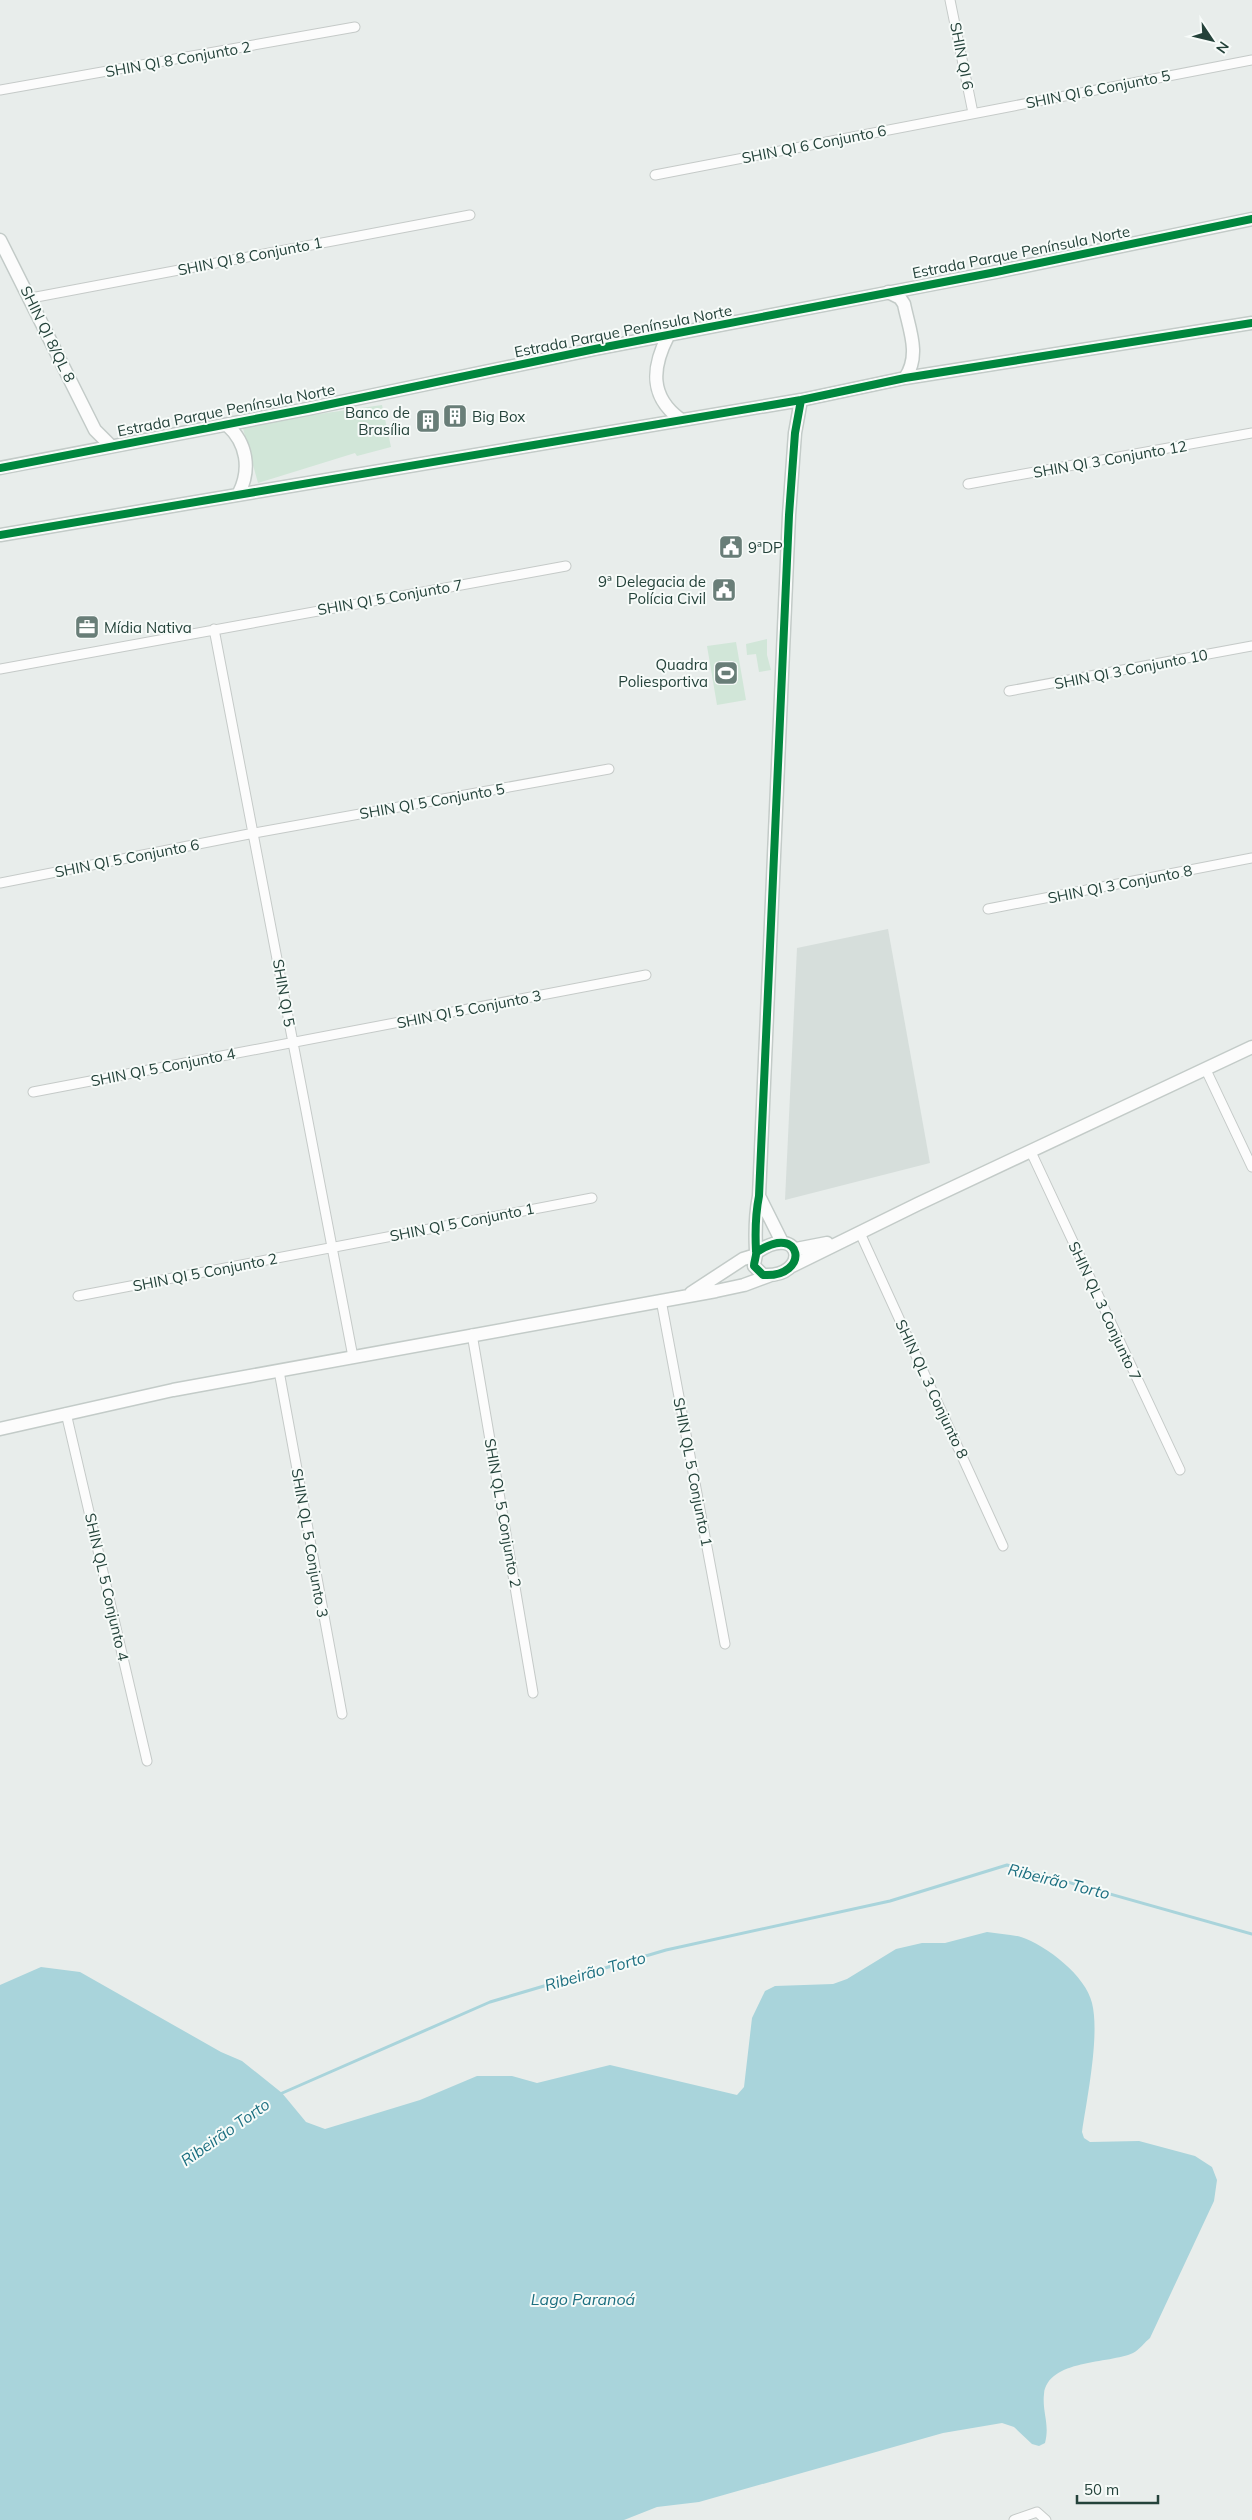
<svg xmlns="http://www.w3.org/2000/svg" width="1252" height="2520" font-family="Mulish,sans-serif">
<style>
.built{fill:#d6dedb}
.green{fill:#d1e6d8}
.water{fill:#a9d4db}
.lines{fill:none;stroke-linecap:round;stroke-linejoin:round}
.stream{stroke:#a9d4db;stroke-width:3}
.street-casing{stroke:#c5cac8;stroke-width:11}
.secondary-casing{stroke:#c3cbc8;stroke-width:15}
.street{stroke:#fcfcfc;stroke-width:9}
.secondary{stroke:#fcfcfc;stroke-width:12}
.cycleway-casing{stroke:#f7fbf9;stroke-width:11}
.cycleway{stroke:#00873e;stroke-width:8}
.labels{text-anchor:middle;dominant-baseline:central;stroke-width:4;stroke-linejoin:round;paint-order:stroke}
.street-label{font-size:15px;fill:#24423a;stroke:#f7fbf9}
.poi-label{font-size:15px;fill:#24423a;stroke:#f7fbf9;text-anchor:end}
.water-label{font-size:16px;font-style:italic;fill:#1c6f80;stroke:#f7fbf9}
</style>
<rect width="100%" height="100%" fill="#e8edeb"/>
<path class="built" d="M888,929L930,1163L785,1200L797,948Z"/>
<path class="green" d="M382,405L391,447L357,456L355,453L258,483L242,425Z
M767,639V655L771,670L759,672L756,654L747,655L746,644Z
M736,642L746,700L717,705L707,646Z"/>
<path class="water" d="M987,1932C998,1934 1010,1934 1021,1937C1046,1945 1086,1976 1092,2003C1100,2035 1087,2098 1082,2132L1084,2138L1090,2142L1139,2141L1195,2156L1212,2167L1217,2180L1214,2201L1150,2338C1145,2342 1139,2350 1133,2353C1109,2364 1048,2359 1044,2394C1042,2412 1050,2424 1045,2443L1039,2446L1032,2444L1014,2427L1002,2423L943,2433L699,2502L657,2507L624,2520H0V1985L41,1967L80,1972L221,2052L242,2061L282,2093L306,2122L325,2129L420,2100L477,2076H512L537,2083L610,2065L737,2095L744,2087L752,2018L765,1991L775,1986L833,1984L847,1979L896,1949L922,1943H945Z"/>
<g class="lines">
<path class="stream" d="M280,2094L490,2002L666,1950L890,1901L1007,1865L1252,1934"/>
<defs>
<path id="street" d="M950,0L973,113
M0,90L355,27
M655,175L1252,60
M31,298L470,215
M968,484L1252,433
M214,629L353,1357
M0,669L566,566
M1009,691L1252,646
M0,883L254,833L609,769
M988,909L1252,858
M1206,1070L1252,1167
M33,1092L646,975
M1031,1152L1180,1470
M860,1233L1003,1546
M78,1296L592,1198
M661,1300L725,1644
M472,1334L533,1693
M279,1371L342,1714
M66,1413L147,1761
M1014,2520L1037,2512L1046,2520"/>
<path id="secondary" d="M0,240L95,430L111,446
M888,292L900,298L904,304C909,329 921,355 905,378
M668,336C652,367 649,396 680,419
M227,425C247,443 251,469 239,493
M0,468L307,409L595,349L996,272L1252,219
M0,535L801,400L905,378L1252,323
M759,1196L782,1242
M796,1249L827,1243
M757,1252C803,1221 811,1278 763,1275L754,1266C754,1261 757,1255 756,1251C755,1231 755,1216 759,1196L789,515L795,433L801,400
M792,1266L918,1204L1252,1047
M691,1293L743,1259L756,1255
M0,1429L173,1390L716,1291L744,1285L771,1275"/>
</defs>
<use href="#street" class="street-casing"/>
<use href="#secondary" class="secondary-casing"/>
<use href="#street" class="street"/>
<use href="#secondary" class="secondary"/>
<defs>
<path id="cycleway" d="M0,468L307,409L595,349L996,272L1252,219
M0,535L801,400L905,378L1252,323
M757,1252C803,1221 811,1278 763,1275L754,1266C754,1261 757,1255 756,1251C755,1231 755,1216 759,1196L789,515L795,433L801,400"/>
</defs>
<use href="#cycleway" class="cycleway-casing"/>
<use href="#cycleway" class="cycleway"/>
</g>
<defs>
<symbol id="building-square" viewBox="-11 -11 22 22"><rect x="-9" y="-9" width="18" height="18" rx="4" fill="#697e78" stroke="#f7fbf9"/><path d="M-4-6H4V6H1V3H-1V6H-4ZM-2.5-4.3h1.7v1.8h-1.7ZM.8-4.3h1.7v1.8H.8ZM-2.5-1h1.7V.8h-1.7ZM.8-1h1.7V.8H.8Z" fill="#fff"/></symbol>
<symbol id="civic-square" viewBox="-11 -11 22 22"><rect x="-9" y="-9" width="18" height="18" rx="4" fill="#697e78" stroke="#f7fbf9"/><path d="M-.6-6.5H3V-4.5H.6V-3L4-1V1h2V6H-6V1h2V-1L-.6-3ZM-1.2 2.5V6h2.4V2.5Z" fill="#fff"/></symbol>
<symbol id="office-square" viewBox="-11 -11 22 22"><rect x="-9" y="-9" width="18" height="18" rx="4" fill="#697e78" stroke="#f7fbf9"/><path d="M-6-3h4V-5.5h4V-3h4V5H-6ZM-1-4.5V-3h2v-1.5ZM-6 0V1H6V0Z" fill="#fff"/></symbol>
<symbol id="stadium-square" viewBox="-11 -11 22 22"><rect x="-9" y="-9" width="18" height="18" rx="4" fill="#697e78" stroke="#f7fbf9"/><path d="M0-5a6.5 5 0 1 0 0 10a6.5 5 0 1 0 0-10ZM-3.5-1.8h7v3.6h-7Z" fill="#fff"/></symbol>
</defs>
<g fill-rule="evenodd">
<use href="#building-square" x="441" y="402" width="28" height="28"/>
<use href="#building-square" x="414" y="407" width="28" height="28"/>
<use href="#civic-square" x="717" y="533" width="28" height="28"/>
<use href="#civic-square" x="710" y="576" width="28" height="28"/>
<use href="#office-square" x="73" y="613" width="28" height="28"/>
<use href="#stadium-square" x="712" y="659" width="28" height="28"/>
</g>
<g class="labels">
<g class="street-label">
<text transform="translate(962 56) rotate(79)">SHIN QI 6</text>
<text transform="translate(178 59) rotate(-10)">SHIN QI 8 Conjunto 2</text>
<text transform="translate(1098 89) rotate(-11)">SHIN QI 6 Conjunto 5</text>
<text transform="translate(814 144) rotate(-11)">SHIN QI 6 Conjunto 6</text>
<text transform="translate(1021 252) rotate(-11)">Estrada Parque Península Norte</text>
<text transform="translate(250 256) rotate(-11)">SHIN QI 8 Conjunto 1</text>
<text transform="translate(623 331) rotate(-11)">Estrada Parque Península Norte</text>
<text transform="translate(48 334) rotate(64)">SHIN QI 8/QL 8</text>
<text transform="translate(226 410) rotate(-11)">Estrada Parque Península Norte</text>
<text transform="translate(1110 459) rotate(-10)">SHIN QI 3 Conjunto 12</text>
<text transform="translate(390 597) rotate(-10)">SHIN QI 5 Conjunto 7</text>
<text transform="translate(1131 669) rotate(-11)">SHIN QI 3 Conjunto 10</text>
<text transform="translate(432 801) rotate(-10)">SHIN QI 5 Conjunto 5</text>
<text transform="translate(127 858) rotate(-11)">SHIN QI 5 Conjunto 6</text>
<text transform="translate(1120 884) rotate(-11)">SHIN QI 3 Conjunto 8</text>
<text transform="translate(284 993) rotate(80)">SHIN QI 5</text>
<text transform="translate(469 1009) rotate(-11)">SHIN QI 5 Conjunto 3</text>
<text transform="translate(163 1067) rotate(-11)">SHIN QI 5 Conjunto 4</text>
<text transform="translate(462 1222) rotate(-11)">SHIN QI 5 Conjunto 1</text>
<text transform="translate(205 1272) rotate(-11)">SHIN QI 5 Conjunto 2</text>
<text transform="translate(1105 1311) rotate(65)">SHIN QL 3 Conjunto 7</text>
<text transform="translate(932 1389) rotate(65)">SHIN QL 3 Conjunto 8</text>
<text transform="translate(693 1472) rotate(79)">SHIN QL 5 Conjunto 1</text>
<text transform="translate(503 1513) rotate(80)">SHIN QL 5 Conjunto 2</text>
<text transform="translate(310 1543) rotate(80)">SHIN QL 5 Conjunto 3</text>
<text transform="translate(107 1587) rotate(77)">SHIN QL 5 Conjunto 4</text>
</g>
<g class="poi-label">
<text x="410" y="412">Banco de<tspan x="410" dy="17">Brasília</tspan></text>
<text x="472" y="416" text-anchor="start">Big Box</text>
<text x="748" y="547" text-anchor="start">9ªDP</text>
<text x="706" y="581">9ª Delegacia de<tspan x="706" dy="17">Polícia Civil</tspan></text>
<text x="104" y="627" text-anchor="start">Mídia Nativa</text>
<text x="708" y="664">Quadra<tspan x="708" dy="17">Poliesportiva</tspan></text>
</g>
<g class="water-label">
<text transform="translate(1059 1881) rotate(14)">Ribeirão Torto</text>
<text transform="translate(595 1971) rotate(-16)">Ribeirão Torto</text>
<text transform="translate(225 2132) rotate(-35)">Ribeirão Torto</text>
<text x="583" y="2299">Lago Paranoá</text>
</g>
</g>
<g transform="translate(1212 40) rotate(125)" stroke="#f7fbf9" stroke-width="4" paint-order="stroke">
<path d="M0-4L9 19L0 12L-9 19Z" fill="#24423a"/>
<text y="-8" font-size="14" font-weight="bold" text-anchor="middle" fill="#24423a">N</text>
</g>
<path d="M1077 2495v8h81v-8" fill="none" stroke="#24423a" stroke-width="2.5"/>
<text x="1084" y="2495" font-size="15" fill="#24423a" stroke="#f7fbf9" stroke-width="4" paint-order="stroke">50 m</text>
</svg>
